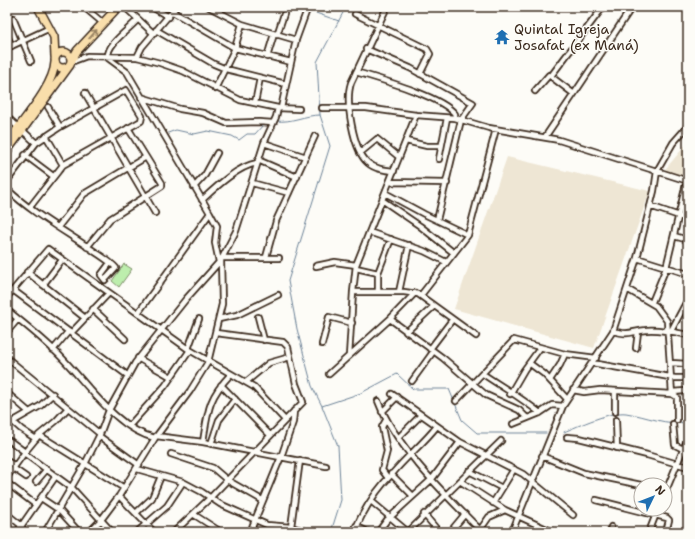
<svg xmlns="http://www.w3.org/2000/svg" width="695" height="539" font-family="'Shantell Sans',sans-serif">
<style>
.built{fill:#eee6d4}
.green{fill:#bdeead;stroke:#7c8c66}
.lines{fill:none;stroke-linecap:round;stroke-linejoin:round}
.stream{stroke:#6c8297;stroke-width:1}
.minor-casing{stroke:#3b2a1e;stroke-width:8}
.highway-casing{stroke:#3b2a1e;stroke-width:10}
.minor{stroke:#fdfcf7;stroke-width:4.5}
.highway{stroke:#f9deab;stroke-width:7}
.oneway{stroke:#9a8464}
.labels{text-anchor:middle;dominant-baseline:central;stroke-width:3;stroke-linejoin:round;paint-order:stroke}
.poi-label{font-size:14px;fill:#3b2a1e;stroke:#fdfcf7;text-anchor:start}
</style>
<rect width="100%" height="100%" fill="#fdfcf7"/>
<filter id="ink" filterUnits="userSpaceOnUse"><feTurbulence type="fractalNoise" baseFrequency=".025" numOctaves="2"/><feDisplacementMap in="SourceGraphic" scale="8" xChannelSelector="R" yChannelSelector="G"/><feConvolveMatrix kernelMatrix="1 2 1 2 8 2 1 2 1" color-interpolation-filters="sRGB"/></filter>
<g filter="url(#ink)">
<path class="built" d="M688,142V179L663,172Z
M507,157L650,191L594,348L454,309Z"/>
<path class="green" d="M124,264L132,269L119,287L112,281Z"/>
<g class="lines">
<path class="stream" d="M279,7L287,10H305
M310,11L339,21
M276,121C292,123 304,115 320,115
M168,133L176,130L194,134L208,131L232,136L239,140L247,134H255L264,124
M322,406L312,386L297,329L288,281L330,146L320,115L317,62L346,7
M564,432C578,426 611,411 626,413C646,416 667,426 688,422
M331,532L341,500L338,446L322,406L361,393L397,374L413,389H449L462,420L477,433H546"/>
<defs>
<path id="minor" d="M84,7L103,23
M125,7L153,33
M152,7L169,17
M209,7L242,24L296,40
M387,7L351,83C345,101 353,150 368,163C375,169 384,170 394,171
M173,12L235,48L291,62
M355,14L427,49L430,54L420,74
M13,18L31,61
M138,19C129,30 106,44 108,58L127,72L210,213L138,313
M156,30L214,64L226,69L286,84
M277,35L284,14
M7,36L12,46
M7,48L50,28
M366,49L410,68L473,103L461,120L437,220
M137,57L142,47L176,7
M267,57L274,34
M71,62L87,56L137,57L160,63L183,71L240,100L278,108L299,109
M356,72C379,79 441,96 455,114V118
M551,76L603,7
M215,89L235,48L242,24
M535,91L549,75L574,94L545,137
M85,93L155,213
M574,94L632,7
M141,97L180,109L203,113L226,123L259,122L273,123
M255,103L260,78
M48,107L60,127
M281,108L296,40L308,7
M322,108H366L416,115L455,118L489,128L559,140L688,181
M7,117L18,127
M22,130L36,143
M46,136L63,165
M406,141L427,146H441
M264,143L306,157
M360,153L377,139L399,157
M25,155L53,176
M439,159L447,118
M258,160L297,177
M7,181L36,143L60,127L126,90L142,116L141,121L63,165L30,207
M390,182L447,183
M252,183L289,193
M194,187L205,175L217,153
M7,189C32,213 63,230 91,249C99,255 110,261 116,268L105,280L101,275L110,263
M385,193L424,214L468,235
M202,200C216,187 238,166 257,163
M382,200L420,226L454,253
M650,206L688,219
M210,213L217,226L215,243L219,262
M58,227L84,194L146,157L128,128
M369,232L424,251L446,262
M674,236L688,240
M87,247L110,219L162,186V183L146,157
M266,257L276,221L315,136
M222,258H279
M637,258L688,274
M316,266L335,262L356,265
M356,268L378,273
M27,272L85,318
M43,285L62,260
M627,289L656,306L667,321L672,394
M13,290L127,375
M353,292H404L418,294L476,336
M378,292V273L391,239
M399,292L409,245
M421,295L468,235L496,129
M7,297L48,249L188,349L254,387L285,420
M652,302L666,268L687,180
M93,309L125,339
M7,310C26,325 46,341 63,359C88,385 118,430 155,438
M258,317L264,340
M219,319L237,315L278,295
M390,319L443,358L486,395L519,410L527,418
M613,331C631,336 631,331 647,330C661,329 674,332 688,335
M671,331L688,299
M7,332L18,319
M406,332L434,306
M71,333L109,293
M322,344L329,317L352,323
M636,348L638,332
M188,349L199,319
M430,349L452,320
M53,350L68,332
M349,356L353,292L356,265L416,115
M7,358L100,434
M138,358C149,365 160,370 171,377
M529,363L544,374L567,399
M592,363L675,378H688
M671,363L688,364
M329,374L390,319L415,293
M483,374C502,387 522,398 540,413
M550,380L560,365L565,354
M412,381L433,352
M246,382L269,363L290,357
M221,385L270,435
M573,390L584,392L600,390L672,394L677,397V420
M672,392L685,391
M7,393L29,412
M392,394L460,442L523,474L573,515
M510,394L524,370L540,348
M378,401C396,448 447,496 482,532
M456,401L514,340L565,354L596,358
M382,412L397,397
M615,412V391
M386,420L382,427L387,451L382,470L388,478
M616,420L617,448
M12,421L21,429L36,439
M513,424L540,413L552,405L563,406
M673,424L675,445L683,449
M7,425L40,406L53,394
M129,426L165,386L190,350
M39,435L56,421L68,408
M99,436L139,465
M156,436L203,442L326,466
M399,437L421,415
M567,437L579,438L647,455L688,467
M10,441L25,452
M203,442C208,410 208,398 231,374
M211,444L219,420L235,399
M24,453L72,488L112,532
M171,454L213,468L227,480L262,500
M542,456L584,473L641,485
M7,461L15,466
M13,468L26,477
M137,469L183,482L202,492L220,504L267,525L291,527L309,532
M469,471L502,488
M391,474L413,496
M7,477L25,452L39,435L124,488
M460,481L505,510L553,532
M36,482L47,469
M7,483L36,505
M665,493L688,438
M119,496L154,532
M41,498L59,510L79,532
M596,500L667,518L669,520L666,532
M371,501L408,532
M493,503L514,469
M136,513L152,498L161,476
M7,514L22,526
M193,514L221,532
M424,514L439,532
M356,526L368,532
M291,527L300,460
M480,530L489,517L505,510
M17,532L56,476
M45,532L85,464L100,434L109,410L135,363L186,299L221,260L236,231L264,143L276,117L278,108
M89,532L101,520L119,496L155,438L190,391L208,362L222,304L221,260
M137,532L167,506L183,482
M174,532L210,498L303,402L296,384L288,347L283,342L216,333
M250,532L281,457L293,422L294,411
M354,532C363,511 377,489 393,473C407,456 424,443 437,426
M378,532L387,520L432,479L460,442
M408,532L501,441
M450,532L465,514
M512,532L563,406L613,331L637,258L654,191L657,171L673,143L688,126
M609,532L611,527
M649,532L658,509"/>
<path id="highway" d="M38,7L54,37L55,57
M55 60a8 8 0 1 1 16 0a8 8 0 1 1-16 0Z
M71,62L77,51L118,7
M7,143C21,122 54,87 55,62
M7,151L70,65"/>
</defs>
<use href="#minor" class="minor-casing"/>
<use href="#highway" class="highway-casing"/>
<use href="#minor" class="minor"/>
<use href="#highway" class="highway"/>
</g>
<defs><path id="oneway-shaft" d="M-6 0H5M1.5-3L5.5 0L1.5 3" fill="none" stroke-width="1.6" stroke-linecap="round" stroke-linejoin="round"/></defs>
<use class="oneway" href="#oneway-shaft" transform="translate(93 34) rotate(-48)"/>
</g>
<defs>
<symbol id="temple-bare" viewBox="-9 -9 18 18"><path d="M0-6L5-2H3V0L6.5 2.5H4V6H1.5V3h-3V6H-4V2.5H-6.5L-3 0V-2H-5Z" fill="#1f6fb2" stroke="#fdfcf7" stroke-width="2.5" paint-order="stroke"/></symbol>
</defs>
<g fill-rule="evenodd">
<use href="#temple-bare" x="491" y="26" width="22" height="22"/>
</g>
<g class="labels">
<g class="poi-label">
<text x="514" y="29">Quintal Igreja<tspan x="514" dy="16">Josafat (ex Maná)</tspan></text>
</g>
</g>
<rect width="695" height="539" fill="none" stroke="#fdfcf7" stroke-width="24"/>
<rect x="12" y="12" width="671" height="515" fill="none" stroke="#3b2a1e" stroke-width="1.5" filter="url(#ink)"/>
<g transform="translate(653 497) rotate(47)"><circle r="19" fill="#fdfcf7" stroke="#afa8a0"/>
<path d="M0-3L7 15L0 10L-7 15Z" fill="#1f6fb2"/>
<text y="-6" font-size="11" font-weight="bold" text-anchor="middle" fill="#3b2a1e">N</text>
</g>
</svg>
